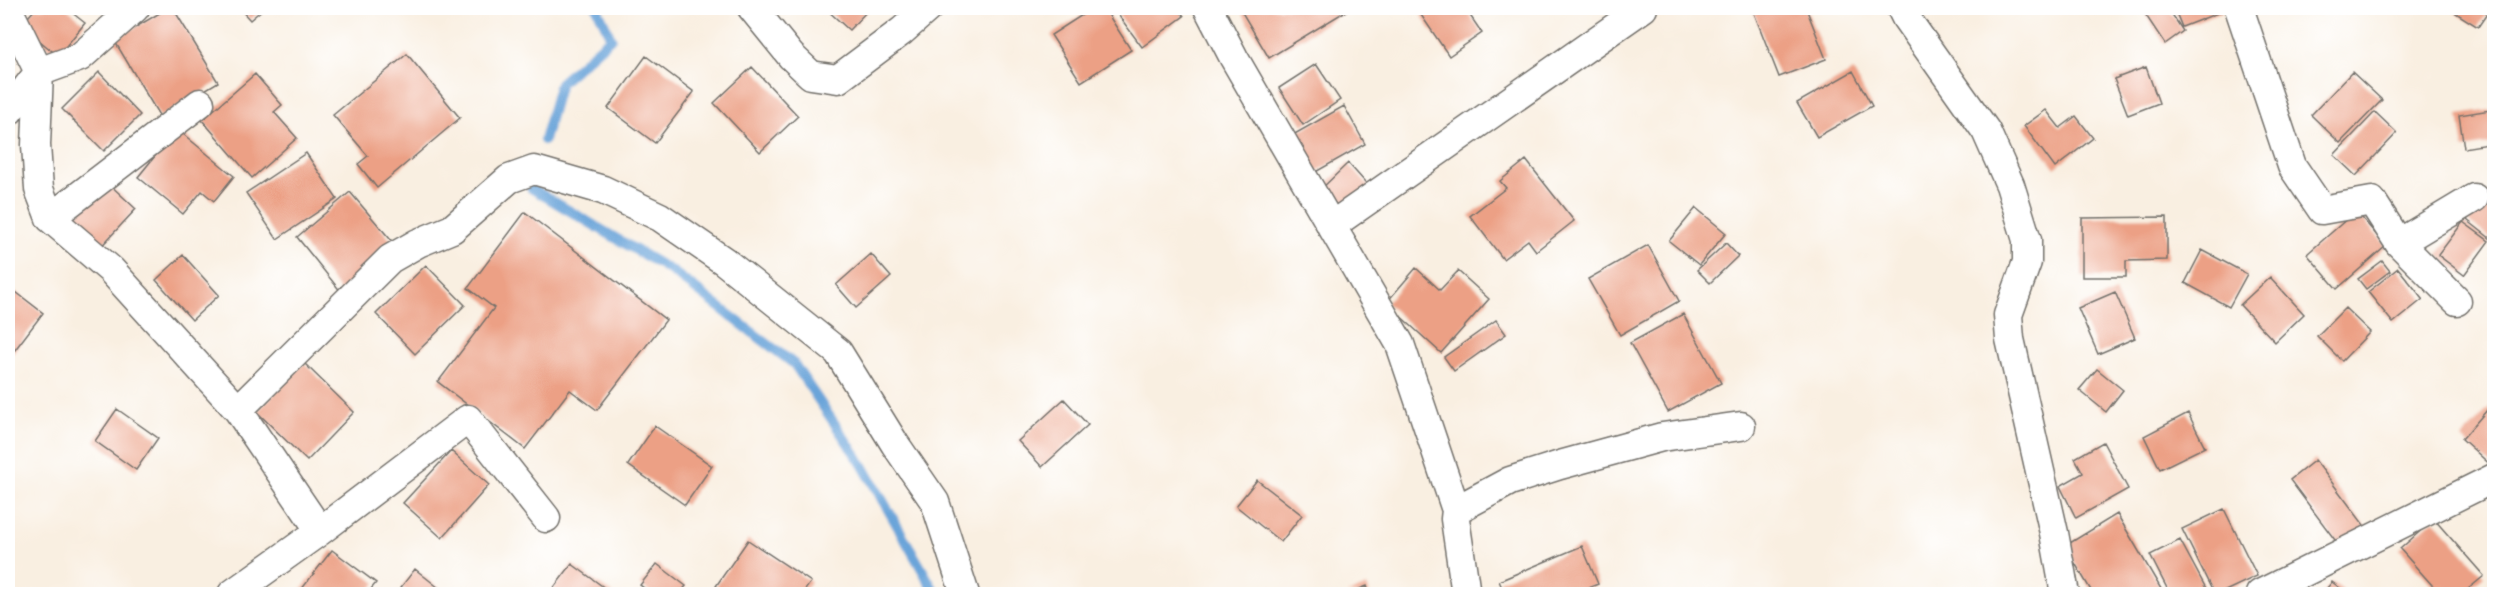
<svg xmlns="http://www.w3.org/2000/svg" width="2502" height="602" font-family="Dekko,sans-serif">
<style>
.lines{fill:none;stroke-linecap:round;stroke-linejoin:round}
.stream{stroke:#6aa4d9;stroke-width:10}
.building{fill:#eca085}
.street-casing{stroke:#73706b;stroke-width:31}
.street{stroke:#fff;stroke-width:28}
</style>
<rect width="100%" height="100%" fill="#fff"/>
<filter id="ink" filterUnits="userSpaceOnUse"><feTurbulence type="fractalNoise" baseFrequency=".0167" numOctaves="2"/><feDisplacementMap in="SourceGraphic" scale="12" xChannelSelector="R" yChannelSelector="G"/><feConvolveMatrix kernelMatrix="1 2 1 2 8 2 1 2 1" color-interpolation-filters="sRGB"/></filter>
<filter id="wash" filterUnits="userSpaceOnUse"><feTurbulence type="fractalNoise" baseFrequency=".008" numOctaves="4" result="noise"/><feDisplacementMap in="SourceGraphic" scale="24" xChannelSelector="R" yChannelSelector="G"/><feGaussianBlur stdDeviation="1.35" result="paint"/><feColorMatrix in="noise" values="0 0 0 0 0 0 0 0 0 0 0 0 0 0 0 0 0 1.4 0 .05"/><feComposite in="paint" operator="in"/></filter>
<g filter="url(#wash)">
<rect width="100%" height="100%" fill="#f9efe1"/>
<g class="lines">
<path class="stream" d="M544,140L560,83L611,38L597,8
M531,188L673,272L794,364L862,464L936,594"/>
</g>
<g id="blocks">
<path class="building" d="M36,8H66L85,23L58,56L21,25Z
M168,8H173L218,82L160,117L114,40Z
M239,8H264L250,20Z
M825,8H870L849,30Z
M1093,8H1104L1131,50L1081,82L1051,35Z
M1113,8H1178L1184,16L1142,47Z
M1243,8H1351L1269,58L1240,9Z
M1432,8H1465L1482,33L1449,56L1421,15Z
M1752,8H1806L1826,59L1779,77Z
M2141,8H2168L2183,31L2165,44Z
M2174,8H2221L2223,11L2182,27Z
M2448,8H2491L2478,27Z
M407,54L460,118L377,188L358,164L368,156L333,115Z
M646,56L694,92L655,143L608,108Z
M1316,64L1340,100L1303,125L1279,88Z
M752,67L798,116L760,152L714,103Z
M2146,67L2159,103L2128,115L2114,79Z
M1853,71L1872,106L1817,137L1797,103Z
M99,72L140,115L104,151L62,109Z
M2352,72L2382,100L2340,143L2311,115Z
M255,74L282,105L274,112L297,138L252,178L202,120Z
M1344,106L1365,144L1312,174L1291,136Z
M2046,110L2060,128L2076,116L2093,138L2055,168L2024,126Z
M2490,110L2494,143L2464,148L2459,115Z
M2375,112L2397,133L2356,176L2334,155Z
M177,129L234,176L214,201L202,191L183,214L138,177Z
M306,153L337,199L277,239L246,193Z
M1526,160L1574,221L1536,251L1528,240L1503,259L1470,216L1506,188L1500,181Z
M1348,163L1374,192L1342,222L1316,194Z
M107,182L136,209L95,253L66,226Z
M2491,190L2494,194V235L2491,239L2467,220Z
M350,192L396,246L341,292L297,237Z
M1696,208L1726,233L1699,265L1669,241Z
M2356,211L2386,246L2337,289L2307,254Z
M525,212L666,320L597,410L570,390L525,449L438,382L494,308L468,288Z
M2167,217V260L2126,261V277H2082V218Z
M2463,222L2489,241L2464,275L2438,255Z
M1726,243L1738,256L1710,283L1697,270Z
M1648,245L1679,301L1620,335L1588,279Z
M2202,250L2247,274L2229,307L2185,283Z
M871,254L891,277L856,308L836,285Z
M183,255L219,295L192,320L156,280Z
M2382,261L2390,271L2366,289L2358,279Z
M426,265L465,305L415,354L376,314Z
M1416,268L1440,290L1458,271L1489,299L1441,353L1386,303Z
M2398,268L2423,299L2393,323L2368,292Z
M2270,277L2304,314L2275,342L2240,305Z
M12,289L43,313L8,359V295Z
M2115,292L2135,338L2098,354L2078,308Z
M2345,308L2370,332L2342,361L2317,336Z
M1683,314L1721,383L1668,412L1630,343Z
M1496,320L1506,334L1454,371L1444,357Z
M304,363L354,412L307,461L257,412Z
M2097,369L2123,390L2106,412L2079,390Z
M1064,399L1088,425L1042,467L1018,441Z
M2494,402V468L2462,439Z
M117,409L158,438L136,470L95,441Z
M2188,413L2205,447L2160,469L2144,436Z
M655,426L712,466L685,505L628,465Z
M2103,442L2128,489L2076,518L2060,486L2083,473L2075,458Z
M451,451L489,485L442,538L403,503Z
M2315,460L2367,529L2341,548L2290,480Z
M1257,480L1302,515L1281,542L1236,506Z
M2224,509L2257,576L2219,594H2214L2182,529Z
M2117,514L2164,594H2093L2065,546Z
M2434,519L2484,576L2462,594H2440L2400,549Z
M748,540L811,582L802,594H728L716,586Z
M2180,540L2209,594H2170L2150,555Z
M1582,546L1598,584L1573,594H1505L1499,581Z
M332,550L376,583L367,594H308L301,590Z
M572,564L613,594H549Z
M657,564L686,586L679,594H652L640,585Z
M415,569L444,592L442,594H411L401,587Z
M2332,582L2348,594H2322Z
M1367,586L1370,594H1347Z"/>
</g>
</g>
<g filter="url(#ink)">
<use href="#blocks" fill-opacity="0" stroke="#73706b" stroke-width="1.5"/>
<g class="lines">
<defs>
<path id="street" d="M752,8L791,56L811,75L838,79L902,31L928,8
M1208,8L1234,58L1400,344L1456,510L1455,519L1466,594
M1901,8L1906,18L1986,131L2010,185L2027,240V262L2008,315L2010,339L2054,533L2065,594
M2239,8L2292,166L2322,210L2372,201L2399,243L2457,301
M8,12L12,17L39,72L36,145L39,189L50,218L111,270L238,410L390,259L418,243L452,229L509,179L534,170L603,190L660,217L724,261L838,352L895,444L935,502L965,594
M8,112L39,72L80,57L135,8
M50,218L200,103
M1331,226L1643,8
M2399,243L2474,198
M1456,510L1510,481L1560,465L1662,437L1741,426
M320,531L468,419L546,518
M232,594L320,531L238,410
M2260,594L2494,478"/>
</defs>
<use href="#street" class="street-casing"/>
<use href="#street" class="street"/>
</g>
</g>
<rect width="2502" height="602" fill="none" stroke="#fff" stroke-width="30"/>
</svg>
